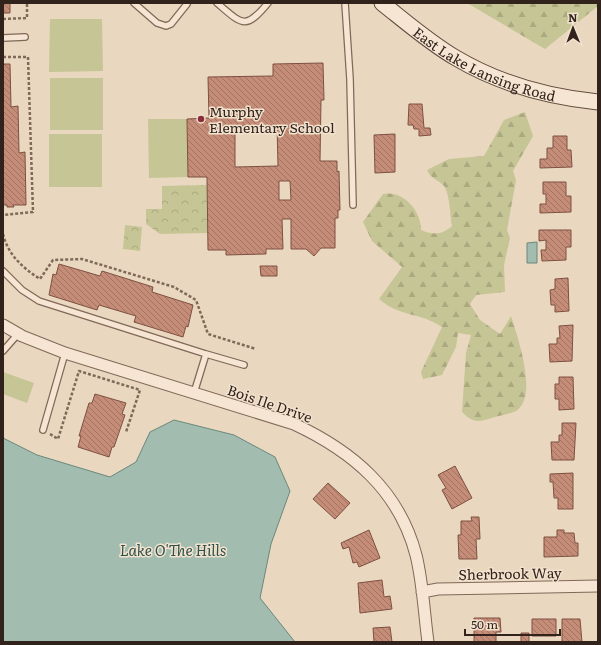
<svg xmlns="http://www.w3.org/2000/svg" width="601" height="645" font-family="Literata,serif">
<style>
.forest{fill:url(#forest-firs)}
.park{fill:url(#park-crowns)}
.garden{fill:#c6c595}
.water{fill:#a2bcb0;stroke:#6a887c}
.building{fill:url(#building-back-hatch);stroke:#7e5041;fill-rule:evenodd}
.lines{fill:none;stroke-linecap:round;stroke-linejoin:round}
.lane-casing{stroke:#816859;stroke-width:8}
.street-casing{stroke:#816859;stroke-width:13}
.secondary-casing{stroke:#624a3d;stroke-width:17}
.path{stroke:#816859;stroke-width:2.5;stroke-dasharray:3 2;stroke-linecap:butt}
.lane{stroke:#f5e5d2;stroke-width:5.5}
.street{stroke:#f5e5d2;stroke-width:11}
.secondary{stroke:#f5e5d2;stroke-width:15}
.poi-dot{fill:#8a2e3d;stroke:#f2e2ce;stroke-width:1.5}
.labels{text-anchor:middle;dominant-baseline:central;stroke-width:3;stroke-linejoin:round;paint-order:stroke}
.street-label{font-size:14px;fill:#31231c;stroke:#f2e2ce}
.poi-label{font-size:14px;fill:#31231c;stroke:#f2e2ce;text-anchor:start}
.water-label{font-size:15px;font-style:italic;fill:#2d5049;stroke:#f2e2ce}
</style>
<defs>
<pattern id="forest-firs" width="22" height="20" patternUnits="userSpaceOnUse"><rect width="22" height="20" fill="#c6c595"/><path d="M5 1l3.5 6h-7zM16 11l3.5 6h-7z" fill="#aba980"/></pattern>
<pattern id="park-crowns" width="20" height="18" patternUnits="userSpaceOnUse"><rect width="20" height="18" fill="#c6c595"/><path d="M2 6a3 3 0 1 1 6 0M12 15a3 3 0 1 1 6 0" fill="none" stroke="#aba980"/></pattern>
<pattern id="building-back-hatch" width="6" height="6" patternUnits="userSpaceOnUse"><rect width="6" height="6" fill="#c58d78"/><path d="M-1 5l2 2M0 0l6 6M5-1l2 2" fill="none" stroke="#a17362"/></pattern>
</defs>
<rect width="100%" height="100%" fill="#e9d7bf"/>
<path class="forest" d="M467,3H598V6L545,49Z
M525,112L533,136L513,171L516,180L507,230L510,238L504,265L505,292L476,295L470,304L480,320L500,334L511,316C517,335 539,397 516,411C510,414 501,415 495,417C479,422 474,424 462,412L466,353L471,335L458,333L456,347L442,375L423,379L421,372L442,327C420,312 399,317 379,299L402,267L372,241L363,222L383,194C403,190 421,210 421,230C432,235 443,235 452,226C450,217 450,191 443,185C437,179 431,179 427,170L449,159L484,156L504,120Z"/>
<path class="park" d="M207,185L208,233L160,234L146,224V209H162V186Z
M125,225L142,227L140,251L123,249Z"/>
<path class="garden" d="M50,19H102L103,71L49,72Z
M50,78H103V130H50Z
M148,119H187L188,177L149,178Z
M49,134H102V187H49Z
M3,372L34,383L27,403L3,394Z"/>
<path class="water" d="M537,242V263H527V243Z
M174,420L234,435L275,457L290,491L271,544L260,598L295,642H3V438L37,455L110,477L136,462L150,432Z"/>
<path class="building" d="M3,3H10V13H3Z
M323,63L324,100H321L320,161H337V172L339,171L340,210H338V218H335V248H321L314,256L306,249H291V219H282L283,249H266V254L226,255V250H208L207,177H188L187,119L209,118L208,77L273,76V64ZM277,125L278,166L235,167V126H250L256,132L262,126ZM279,181H290L291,200H279Z
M3,64H10L11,107L18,106L19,153L25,152L26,205H13L14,207H7V205H3Z
M409,104H422L424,128H430L431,135L419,136V129H414L413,125H408Z
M395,134V172L375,173L374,135Z
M553,136H567V150H571L572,167L540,168V159H547V148H553Z
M543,182H566V196H571V212L540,213V204H546V194H543Z
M539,230H571V247H566V260L542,261L541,250H546V240L539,241Z
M59,264L100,276L102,271L153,287L152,292L193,305L188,327L186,326L183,337L134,322L136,316L99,305L97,310L49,295L53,274L56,275Z
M260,266H277V276H261Z
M568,278L569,311L555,312V305H551L550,290L555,289V279Z
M573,325L572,361L550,362L549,344H557V338H560L559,326Z
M559,377H573L574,409L559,410V399H555V384H559Z
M95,394L126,403L122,414L125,415L114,447H112L109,457L78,447L81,436H79L89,403H92Z
M562,423H576L574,460H552L551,442H559V435H562Z
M455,466L472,498L452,509L442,490L446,488L438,475Z
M573,473V509H558V498H554L553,482H550V474Z
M328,483L350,503L335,519L313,499Z
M471,517H479L480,539H476L477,559H459L458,535H461V521H472Z
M369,530L380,558L359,567L357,562L353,563L349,547L343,549L341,543Z
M557,530H564V533H574L575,543H578V556L544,557V537H557Z
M382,580L384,597L390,596L392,609L360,613L358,583Z
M474,618H500L501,632H496V642H474Z
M532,619H556V636H532Z
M562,619H580L582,642H562Z
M390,627L392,642H374L373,628Z
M521,633H529V642H521Z"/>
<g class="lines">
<defs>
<path id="lane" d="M134,3L157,23L166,26L171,24L187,4L186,3
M217,3C242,24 245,31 268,3
M345,3L350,79L353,205
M3,38L25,37
M3,271L22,290L39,301L206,354L194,393
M3,351L18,334
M206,354L244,365
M43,430L65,353"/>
<path id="street" d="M3,325L22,336L65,353L294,424C352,451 399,490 416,555C423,583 424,613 428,642
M422,592L438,589L598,586"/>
<g id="secondary">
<path id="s1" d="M382,3C406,22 430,43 456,58C500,84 548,97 598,102"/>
</g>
</defs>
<use href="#lane" class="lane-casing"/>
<use href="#street" class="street-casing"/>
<use href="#secondary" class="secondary-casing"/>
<path class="path" d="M3,19L27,18V3
M3,57H28L33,212L3,215
M3,234C8,255 23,268 40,279L53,260L82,259L174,287L196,300L208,334L256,349
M50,434L58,439L79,371L140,390L126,432"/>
<use href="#lane" class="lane"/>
<use href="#street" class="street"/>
<use href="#secondary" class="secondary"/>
</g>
<circle class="poi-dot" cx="201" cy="119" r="4"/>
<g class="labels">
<g class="street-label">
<text stroke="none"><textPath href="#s1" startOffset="121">East Lake Lansing Road</textPath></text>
<text transform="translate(270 403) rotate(19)">Bois Ile Drive</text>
<text transform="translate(510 573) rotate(-1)">Sherbrook Way</text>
</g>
<g class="poi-label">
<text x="209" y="111">Murphy<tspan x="209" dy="16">Elementary School</tspan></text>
</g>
<g class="water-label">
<text x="173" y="549">Lake O'The Hills</text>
</g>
</g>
<rect width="601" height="645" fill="none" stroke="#31231c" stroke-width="8"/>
<g transform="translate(573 28) rotate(359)" stroke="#f2e2ce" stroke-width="3" paint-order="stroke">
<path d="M0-3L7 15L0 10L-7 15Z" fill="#31231c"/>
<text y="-6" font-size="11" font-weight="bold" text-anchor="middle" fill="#31231c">N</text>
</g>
<path d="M465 629v6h95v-6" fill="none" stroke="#31231c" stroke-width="2"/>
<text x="471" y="629" font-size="12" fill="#31231c" stroke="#f2e2ce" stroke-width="3" paint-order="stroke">50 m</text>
</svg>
